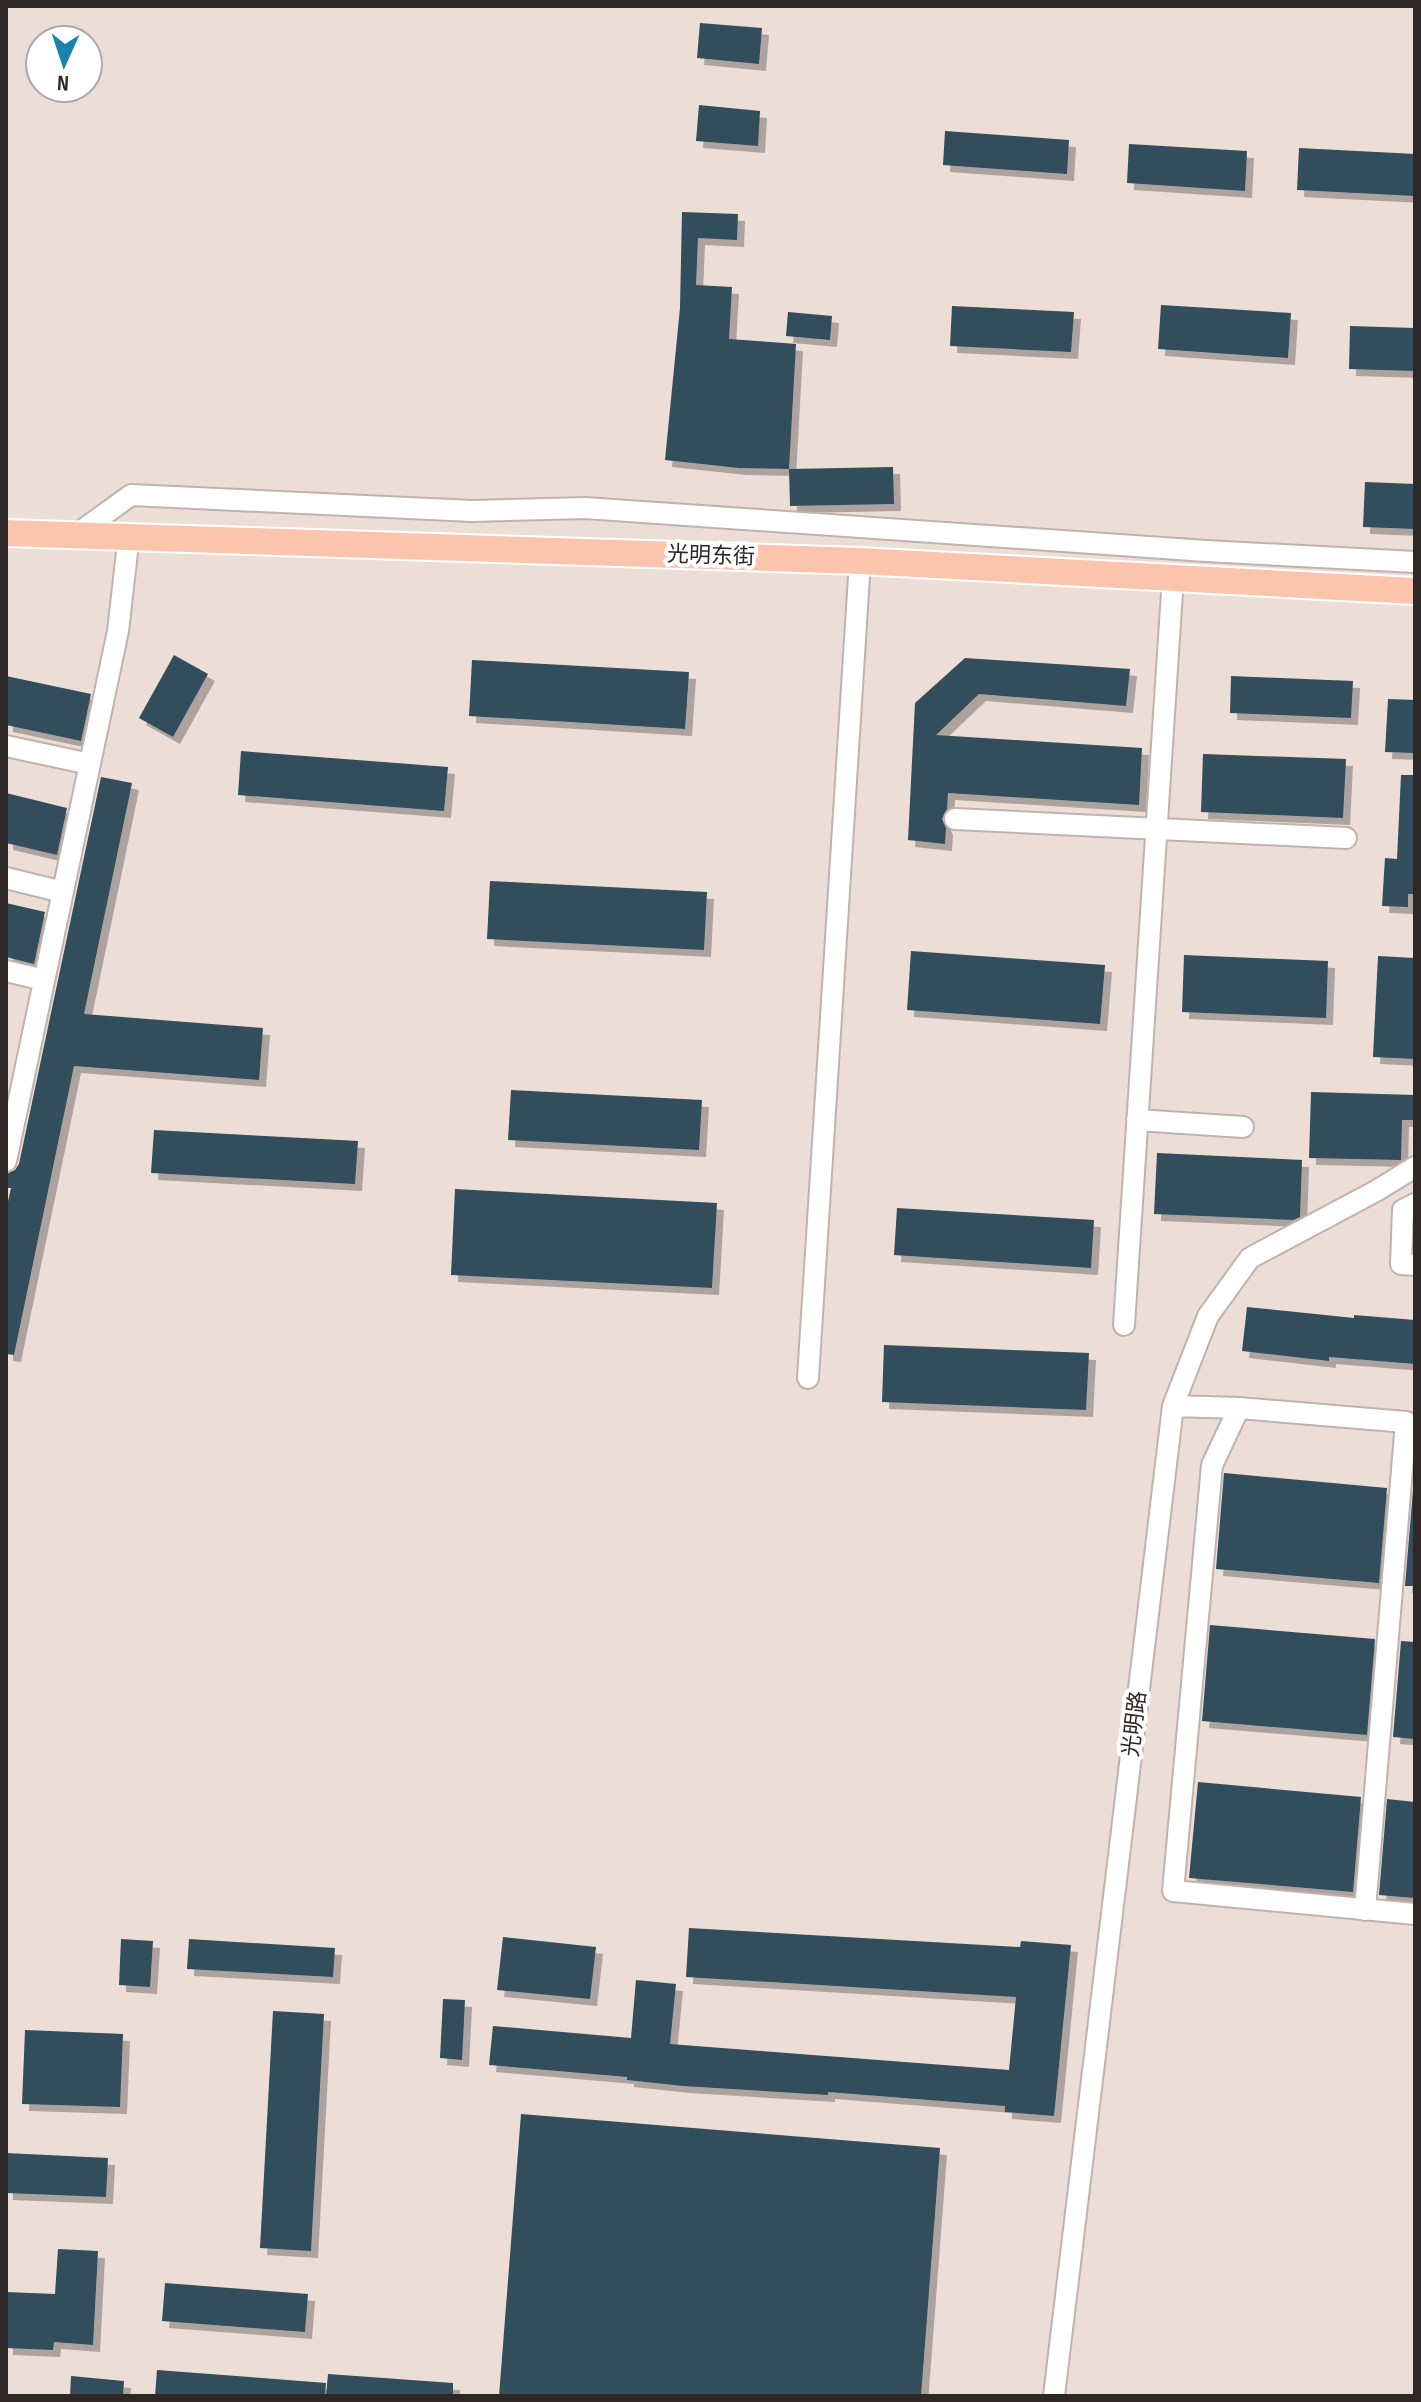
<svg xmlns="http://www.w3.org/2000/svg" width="1421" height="2402" font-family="'Sofia Sans Condensed','Noto Sans SC',sans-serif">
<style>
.building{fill:#314d5b;filter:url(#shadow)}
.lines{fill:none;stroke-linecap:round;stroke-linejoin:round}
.minor-casing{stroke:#c1b3ac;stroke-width:24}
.major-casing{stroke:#fff;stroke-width:30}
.minor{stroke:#fff;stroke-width:20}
.major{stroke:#fac5ac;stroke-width:26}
.labels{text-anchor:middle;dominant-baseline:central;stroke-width:8;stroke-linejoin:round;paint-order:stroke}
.street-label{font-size:22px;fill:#2d2725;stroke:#fff}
</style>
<defs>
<filter id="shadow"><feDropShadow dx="7" dy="7" stdDeviation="0" flood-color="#0004"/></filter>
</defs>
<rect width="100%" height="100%" fill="#ecddd7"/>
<path class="building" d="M700,23L762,28L759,64L697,58Z
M699,105L760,111L758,146L696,141Z
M945,131L1069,140L1067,174L943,165Z
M1129,144L1247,151L1245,191L1127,183Z
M1299,148L1415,154V196L1297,190Z
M682,212L738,214L737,240L698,238L696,285L732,287L729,339L796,344L789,469L739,468L665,460L680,308Z
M1161,305L1291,313L1288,358L1158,349Z
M952,306L1074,312L1071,352L950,346Z
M788,312L832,316L830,340L786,336Z
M1350,326L1415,328V371L1349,369Z
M893,467L894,504L790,506L789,469Z
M1365,482L1415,484V529L1363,527Z
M174,655L208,674L173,737L139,718Z
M965,658L1130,669L1126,706L979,694L936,735L1142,748L1139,805L948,793L947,809L942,819L946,828L945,844L908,840L915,703Z
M472,660L689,672L685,729L469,716Z
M6,676L91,694L81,741L6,725Z
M1231,676L1353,681L1351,718L1230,713Z
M1388,699L1415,700V753L1385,752Z
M241,751L448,767L444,811L238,795Z
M1203,754L1346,759L1343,818L1201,812Z
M1401,775H1415V894H1408V907L1382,906L1385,858L1397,859Z
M101,777L132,783L84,1014L263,1028L259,1080L74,1066L14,1355L6,1354V1210L11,1188H6V1174L15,1170L19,1164Z
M6,793L67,808L57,855L6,843Z
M490,881L707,892L704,950L487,939Z
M6,903L45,912L34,964L6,957Z
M911,951L1105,965L1100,1024L907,1010Z
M1184,955L1328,961L1326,1018L1182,1012Z
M1378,956L1415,958V1059L1373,1057Z
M511,1090L702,1100L699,1150L508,1140Z
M1311,1092L1415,1095V1120H1402L1401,1160L1309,1158Z
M154,1130L358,1141L355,1184L151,1173Z
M1157,1153L1302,1160L1300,1217L1293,1220L1154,1214Z
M455,1189L717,1203L712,1288L451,1275Z
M897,1208L1094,1220L1091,1268L894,1255Z
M1247,1307L1354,1318V1315L1415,1320V1364L1329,1357V1361L1242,1351Z
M884,1345L1089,1353L1086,1410L882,1402Z
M1224,1473L1387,1488L1379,1583L1216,1569Z
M1413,1490H1415V1586H1405Z
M1210,1625L1375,1639L1367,1735L1202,1721Z
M1401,1641L1415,1642V1739L1393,1737Z
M1198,1782L1361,1797L1353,1892L1189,1878Z
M1387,1799L1415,1802V1898L1379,1895Z
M689,1928L1020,1947L1021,1941L1071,1945L1054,2116L1005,2112V2106L828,2092V2095L683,2086L627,2080V2077L489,2065L493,2026L631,2038L636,1980L676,1984L670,2044L1009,2070L1016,1997L686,1977Z
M503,1937L596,1947L590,1999L497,1990Z
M121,1939L153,1941L150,1987L119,1985Z
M189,1939L335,1948L333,1977L187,1969Z
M443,1999L465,2000L462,2060L440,2058Z
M273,2011L324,2014L311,2251L260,2248Z
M25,2030L123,2034L120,2107L22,2104Z
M521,2114L940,2148L921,2396H499Z
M6,2153L108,2158L106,2197L6,2193Z
M58,2249L98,2251L93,2345L54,2342L53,2350L6,2348V2292L55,2294Z
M165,2283L308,2294L305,2332L162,2321Z
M157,2370L326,2383L325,2396H155Z
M328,2374L453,2383V2396H326Z
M71,2376L124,2381L123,2396H70Z"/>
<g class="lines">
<defs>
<path id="minor" d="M77,534L131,495L472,511L585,508L1206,551L1415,562
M6,746L90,764
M955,819L1346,838
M6,878L63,892
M6,971L44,980
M1137,1120L1243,1127
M6,1161L118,631L129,535
M1415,1204L1403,1210L1401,1264L1415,1265
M1124,1325L1173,577
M808,1378L860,561
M1173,1406L1239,1408L1406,1422L1365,1910
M1239,1408L1212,1465L1173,1891L1415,1914
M1054,2396L1173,1406L1208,1316L1250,1258L1376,1191L1415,1167"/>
<path id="major" d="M6,533L860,561L1415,591"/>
</defs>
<use href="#minor" class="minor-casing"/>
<use href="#major" class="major-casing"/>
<use href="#minor" class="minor"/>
<use href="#major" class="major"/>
</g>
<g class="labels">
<g class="street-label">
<text transform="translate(711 556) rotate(2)">光明东街</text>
<text transform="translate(1135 1724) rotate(-83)">光明路</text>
</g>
</g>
<rect width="1421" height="2402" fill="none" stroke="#2d2725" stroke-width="16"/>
<g transform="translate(64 64) rotate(183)"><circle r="38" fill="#ffffff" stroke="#aba9a8" stroke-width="2"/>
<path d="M0-6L14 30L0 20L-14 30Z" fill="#1a82ac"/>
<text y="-12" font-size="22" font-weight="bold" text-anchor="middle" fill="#2d2725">N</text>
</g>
</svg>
